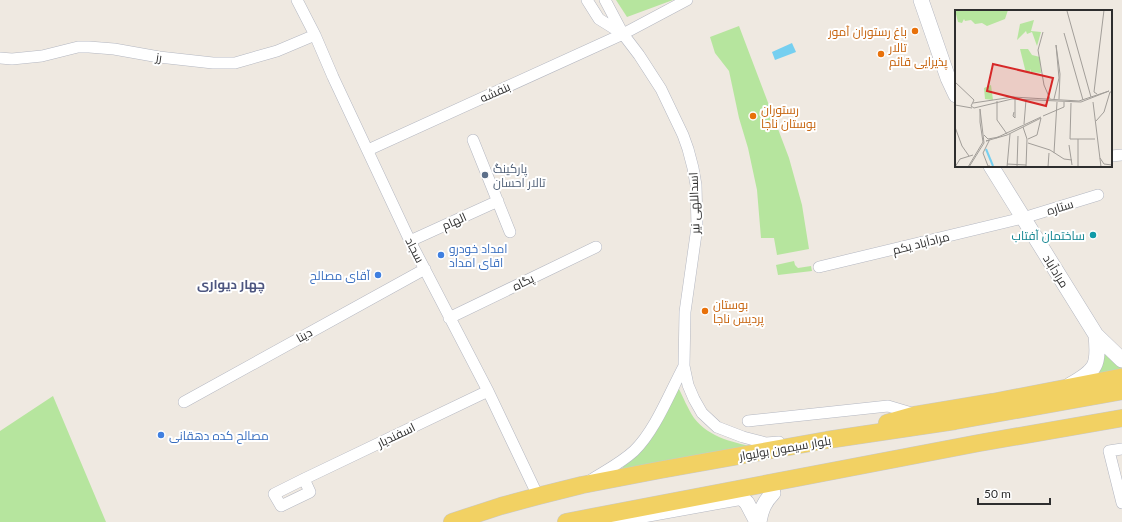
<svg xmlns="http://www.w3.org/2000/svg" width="1122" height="522" font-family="Lato,Cairo,sans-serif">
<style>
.green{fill:#b6e59e}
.water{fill:#75cff0}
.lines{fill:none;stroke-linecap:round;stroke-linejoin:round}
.street-casing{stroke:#b4b7c1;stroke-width:12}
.secondary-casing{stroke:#b4b7c1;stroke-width:16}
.primary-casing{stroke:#c9c9c9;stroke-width:18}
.street{stroke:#fff;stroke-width:11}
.secondary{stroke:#fff;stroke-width:15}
.primary{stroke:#f2d163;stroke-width:17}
.food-dot{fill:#e8710a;stroke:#fff;stroke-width:1.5}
.service-dot{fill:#5c6f8a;stroke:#fff;stroke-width:1.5}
.culture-dot{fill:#0f9aa8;stroke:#fff;stroke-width:1.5}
.shop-dot{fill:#3f7fe0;stroke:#fff;stroke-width:1.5}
.labels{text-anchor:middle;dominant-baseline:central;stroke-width:4;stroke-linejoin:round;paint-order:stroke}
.food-label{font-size:12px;fill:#c56008;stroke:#fff;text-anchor:start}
.street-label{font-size:12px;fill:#2e2e2e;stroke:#fff}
.service-label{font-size:12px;fill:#4e5e75;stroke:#fff;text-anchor:start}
.culture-label{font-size:12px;fill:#0d838f;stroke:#fff;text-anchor:end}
.shop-label{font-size:12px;fill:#366cbe;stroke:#fff;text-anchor:start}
.neighbourhood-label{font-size:13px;font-weight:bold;fill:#4d5680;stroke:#fff}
.inset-river{fill:none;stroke:#75cff0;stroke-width:2}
.inset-road{fill:none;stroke:#a29e99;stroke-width:1}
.view{fill:#d62828;fill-opacity:0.15;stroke:#d62828;stroke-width:2}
.inset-edge{fill:none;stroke:#2e2e2e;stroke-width:2}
</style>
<rect width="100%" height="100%" fill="#efe9e1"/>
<path class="green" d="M616,0H673L627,17Z
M739,26L789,158L802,205L809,249L777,255L774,238H761L757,190L748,148L739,118L729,71L715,53L710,37Z
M794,261L795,265L798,268L811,266L812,271L778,275L776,265Z
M1103,347L1122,363V373L1094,375Z
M678,387C683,397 688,409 694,418C709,438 736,443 758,448L605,476L622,468L634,457Z
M53,396L106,522H0V431Z"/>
<path class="water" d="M792,43L796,52L775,60L772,52Z"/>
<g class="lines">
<defs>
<path id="street" d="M297,0L315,35L333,77L410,241L488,391L538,496
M587,0L599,19L623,34
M605,0L623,34L639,55L661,89L683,135L688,149L693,168L696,185L697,227L685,312L684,366L688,385L694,399L702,413L717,427L743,437L766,443L779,442
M0,58L12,59L42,56L78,47H89L114,49L159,57L213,63H235L277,51L315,35
M473,140L510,232
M368,150L623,34L687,0
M1111,156L1122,155
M410,241L498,201
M819,267L1023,218L1098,195
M449,318L596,247
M184,402L425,269
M748,421L888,406L915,414
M1122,449L1109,451L1122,503
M304,479L310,492L281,506L274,494L304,479L488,391
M591,480C605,471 621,463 634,451C655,431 670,392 684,366
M616,522L743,499"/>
<path id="secondary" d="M921,0L948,78L956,95
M991,166L1096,335L1122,360
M1070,385C1097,370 1099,365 1096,335
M743,499L747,503L757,522
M759,522C761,510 764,502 773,493"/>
<path id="primary" d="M887,423L915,415L993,402L1122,377
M452,522L501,506L538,496L582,485L660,470L827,440L955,421L1122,391
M566,522L979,443L1122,418"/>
</defs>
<use href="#street" class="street-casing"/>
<use href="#secondary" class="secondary-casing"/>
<use href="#primary" class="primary-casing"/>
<use href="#street" class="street"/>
<use href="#secondary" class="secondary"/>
<use href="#primary" class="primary"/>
</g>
<g class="food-dot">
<circle cx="915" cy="31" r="4"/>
<circle cx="881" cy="54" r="4"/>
<circle cx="753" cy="116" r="4"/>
<circle cx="705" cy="311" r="4"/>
</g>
<circle class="service-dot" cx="485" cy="175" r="4"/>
<circle class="culture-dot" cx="1093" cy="235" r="4"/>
<g class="shop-dot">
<circle cx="441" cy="255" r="4"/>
<circle cx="378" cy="275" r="4"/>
<circle cx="161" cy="435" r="4"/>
</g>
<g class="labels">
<g class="food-label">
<text x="907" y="31" text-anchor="end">باغ رستوران آمور</text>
<text x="889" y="47">تالار<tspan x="889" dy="14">پذیرایی قائم</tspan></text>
<text x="761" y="109">رستوران<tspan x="761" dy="14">بوستان ناجا</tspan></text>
<text x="713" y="304">بوستان<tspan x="713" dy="14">پردیس ناجا</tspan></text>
</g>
<g class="street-label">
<text transform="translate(159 57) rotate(8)">رز</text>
<text transform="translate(495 92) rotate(-24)">بنفشه</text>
<text transform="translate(694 203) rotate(-92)">اسداللهی نیر</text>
<text transform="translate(1060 207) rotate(-17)">ستاره</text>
<text transform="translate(454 221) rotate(-24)">الهام</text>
<text transform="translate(921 243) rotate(-14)">مرادآباد یکم</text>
<text transform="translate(415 250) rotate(63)">سجاد</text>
<text transform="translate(1056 271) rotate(58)">مرادآباد</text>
<text transform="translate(523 282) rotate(-26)">پگاه</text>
<text transform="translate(304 335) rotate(-29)">دینا</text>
<text transform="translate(396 435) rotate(-26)">اسفندیار</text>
<text transform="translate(785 448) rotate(-10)">بلوار سیمون بولیوار</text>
</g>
<g class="service-label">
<text x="493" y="168">پارکینگ<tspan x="493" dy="14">تالار احسان</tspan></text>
</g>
<g class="culture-label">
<text x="1085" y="235">ساختمان آفتاب</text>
</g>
<g class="shop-label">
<text x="449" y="248">امداد خودرو<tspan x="449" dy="14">اقای امداد</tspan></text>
<text x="370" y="275" text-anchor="end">آقای مصالح</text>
<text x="169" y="435">مصالح کده دهقانی</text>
</g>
<g class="neighbourhood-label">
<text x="231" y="284">چهار دیواری</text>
</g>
</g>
<g transform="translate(955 10)">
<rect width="157" height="157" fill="#efe9e1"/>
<path d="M0,0L1,1L53,0L50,9L32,16L27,13L20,14L16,10L10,11L9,9L7,13L3,12ZM79,10L76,21L86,22L82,36L77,22L72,24L71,21L62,30L65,14ZM65,39H73L77,45L85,47L86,63L76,62L75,59V62L71,63ZM36,75L38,90L30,89L29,78Z" fill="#b6e59e"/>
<path class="inset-river" d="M31,139L38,156"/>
<path class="inset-road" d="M112,1L136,87M88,22L83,40L89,75L95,89M109,23L128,90M0,72L19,90L16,96L19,98L57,89L126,92L154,81L124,91L58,87L18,93M142,84L139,82L149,0M99,89L104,68L101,35L105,64L104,89M42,91V110L52,124M138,92L146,157M116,93L115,129H140M0,95L17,98M59,102L58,106L60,108V89M88,106L109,97V92M141,111L149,102L155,82H157M69,114L71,90M0,117L7,136L14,146M68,117L72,129L71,157M29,125L33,129L44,127M41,128L86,107M73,129L82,125L86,108M35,130L31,131L52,125L86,108M34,131L28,143L33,156H35M73,133L95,140L109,149L117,150M114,135L117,155M99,143L102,92M145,148L149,154L157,155M52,154L71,155M0,157L5,149L18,145M13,157L28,132L25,112V99L29,133L14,157M52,157L55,124M62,157L63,126M93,157L94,143M123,157V129"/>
<path class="view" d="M38,54L98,68L91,96L32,81Z"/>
<rect width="157" height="157" class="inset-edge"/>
</g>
<path d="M978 498v6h72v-6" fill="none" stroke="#2e2e2e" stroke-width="2"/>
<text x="984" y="498" font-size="12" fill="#2e2e2e" stroke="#ffffff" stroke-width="3" paint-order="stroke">50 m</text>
</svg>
